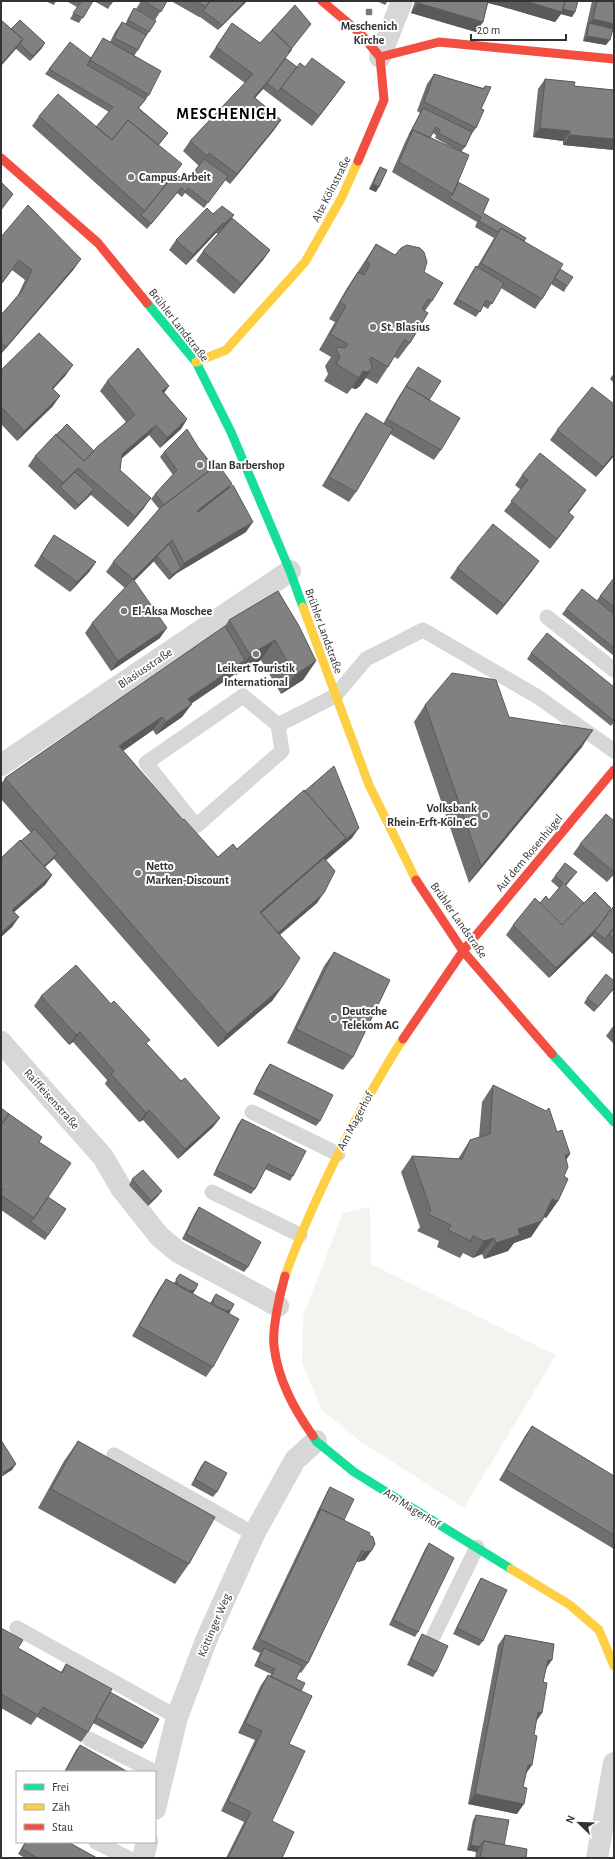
<svg xmlns="http://www.w3.org/2000/svg" width="615" height="1859" font-family="'Alegreya Sans',sans-serif">
<style>
.green{fill:#f1f5ed}
.lines{fill:none;stroke-linecap:round;stroke-linejoin:round}
.lane{stroke:#d7d7d7;stroke-width:15}
.street{stroke:#d7d7d7;stroke-width:22}
.fast{stroke:#16e098;stroke-width:9}
.slow{stroke:#ffcf43;stroke-width:9}
.jam{stroke:#f24e42;stroke-width:9}
.wall{fill:#6f6f6f;fill-rule:evenodd}
.shaded-wall{fill:#5a5a5a}
.building{fill:#818181;stroke:#5a5a5a}
.poi-dot{fill:#7a7a7a;stroke:#fff;stroke-width:1.5}
.labels{text-anchor:middle;dominant-baseline:central;stroke-width:4;stroke-linejoin:round;paint-order:stroke}
.poi-label{font-size:12px;font-weight:bold;fill:#333;stroke:#fff;text-anchor:start}
.street-label{font-size:12px;fill:#333;stroke:#fff}
.district-label{font-size:16px;font-weight:bold;letter-spacing:1px;fill:#000;stroke:#fff}
</style>
<rect width="100%" height="100%" fill="#fff"/>
<path class="green" d="M370,1207L371,1264L556,1355L464,1508L360,1441L321,1409L302,1363L303,1316L343,1213Z"/>
<g class="lines">
<path class="lane" d="M547,617L614,670
M278,725L243,696L146,763L196,826L282,751L278,725L335,696L366,659L423,630L538,697L614,751
M252,1112L338,1154
M212,1192L300,1235
M114,1455L254,1534
M17,1628L177,1717
M434,1635L477,1547
M89,1739L155,1772
M96,1842L128,1858"/>
<path class="street" d="M380,57L402,1
M1,765L290,571
M1,1042L103,1157L121,1188L159,1236L178,1252L278,1306
M155,1809L177,1717L207,1638L254,1534L295,1460L316,1441
M143,1858L147,1842
M597,1858L614,1763"/>
<path class="fast" d="M147,303L196,362L231,432L290,571L303,607
M552,1054L614,1122
M313,1436L316,1441L354,1472L511,1569"/>
<path class="slow" d="M196,362L226,350L305,262L342,197L358,161
M303,607L369,785L416,880
M285,1276C304,1223 328,1173 354,1123C370,1094 385,1066 403,1039
M511,1569L570,1605L599,1630L614,1666"/>
<path class="jam" d="M322,1L360,33L380,57L384,100L358,161
M380,57L439,42L614,59
M1,158L98,243L147,303
M416,880L463,951L552,1054
M403,1039L463,951L614,770
M285,1276C280,1293 272,1329 274,1346C278,1380 294,1409 313,1436"/>
</g>
<path class="wall" d="M45,1H56L54,5Z
M69,1H93L79,23L70,19L77,7L68,2Z
M94,1H113L108,9Z
M141,1H167L155,20L149,32L145,38L144,37L138,50L134,56L149,95L139,108L168,133L159,145L175,174L185,183L199,166L183,151L190,141L245,83L209,57L232,23L260,43L285,58L297,67H305L345,82L312,126L263,89L255,98L281,120L274,130L230,184L225,180L204,208L185,193L182,197L177,193L147,229L32,126L39,116L96,127L109,112L45,74L49,69L91,58L103,38L110,42L115,32L122,22L125,24L131,13L134,8L136,9Z
M171,1H247L218,30L200,17H199Z
M377,1H388L385,5Z
M415,1H578L572,17L561,14L555,22L500,6L488,3L483,22L476,32L411,13Z
M592,1H614L613,29L606,45L583,41Z
M11,29L42,48L30,61L16,49Z
M434,74L483,88L485,86L476,128L471,135L465,147L461,152L458,182L483,213L524,241L560,269L567,286L564,292L551,284L542,299L535,309L501,288L488,309L483,306L476,317L453,304L472,272L476,266L477,267L494,238L475,227L477,222L392,172L406,140L420,113L417,111L427,84ZM433,133L436,135L435,138L461,152L430,138Z
M545,79L574,86L614,90V150L563,145V141L533,137L538,89Z
M380,167L376,192L369,189L377,172Z
M213,214L232,219L270,250L263,260L234,294L196,261L203,251L221,231L218,234L216,233L186,265L169,250L176,240Z
M1,237L74,269L1,354V315L17,297L25,280L12,270L1,285Z
M376,244L424,272L432,301L425,311L410,343L398,359L394,357L388,367L377,384L366,378L360,386L356,389L352,388L347,394L324,381L328,374L325,366L331,357L319,350L335,322L329,319L347,288Z
M418,367L429,400L441,450L434,460L390,434L356,492L349,502L322,486L359,423L366,413L383,424L399,396Z
M1,370L66,375L53,389V406L17,441L1,424Z
M614,373V383L610,379Z
M107,381L169,386L164,392L187,419L181,429L160,448L149,435L121,459L120,470L144,508L128,527L91,495L75,510L28,466L35,456L94,451L126,422L100,391Z
M614,404V456L596,477L550,440L557,430Z
M198,447L228,489L246,532L177,573L169,580L154,562V561L134,581L160,638L111,671L85,633L92,623L125,588L106,572L113,562L159,509L151,499L155,494L173,475L160,457L164,452Z
M522,475L579,500L569,513L567,527L550,549L504,511L521,490L515,485Z
M54,535L96,562L89,572L70,592L34,566L47,545Z
M539,561L532,571L497,615L450,578L457,568Z
M614,578V656L562,614L566,609L597,600Z
M278,591L316,661L303,680L281,694L261,660L236,675L235,674L192,703L182,717L156,735L153,730L123,751L183,820L218,857L237,849L352,838L326,860L317,903L280,935L282,987L272,1001L218,1047L54,859L45,867L52,875L45,885L14,912L19,917L12,927L1,937V858L31,833L1,799V784L5,778L225,626L229,620Z
M531,653L614,687V722L611,726L527,659Z
M425,705L582,747L469,883L414,722Z
M614,821V874L607,882L573,854L580,844Z
M555,876L573,877L566,886L596,930L614,906V955L592,936L549,978L506,935L513,925L540,903L549,900L559,888L551,881Z
M334,952L353,1057L343,1070L287,1043L324,966Z
M614,988L594,1012L584,1003L587,998Z
M41,996L147,1044L181,1081L220,1118L213,1127L178,1159L143,1120L139,1122L105,1084L107,1080L73,1042L69,1045L34,1006Z
M614,1025V1044L606,1036Z
M270,1064L320,1121L316,1126L253,1094L266,1069Z
M493,1085L557,1132L570,1154L566,1160L564,1176L558,1201L546,1218L544,1217L531,1237L514,1243L508,1251L484,1259L482,1254L473,1258L463,1253L460,1258L437,1247L439,1241L417,1231L420,1227L401,1172L412,1156L458,1159L470,1140L479,1137L482,1102Z
M242,1119L293,1176L290,1181L265,1169L255,1189L251,1194L213,1175L238,1124Z
M1,1125L39,1142L48,1197L66,1209L45,1240L1,1210Z
M132,1179L162,1191L158,1196L148,1206L129,1185Z
M199,1207L248,1267L244,1272L182,1239L195,1213Z
M180,1274L195,1290L193,1294L210,1303L216,1294L231,1310L229,1314L213,1367L206,1377L132,1336L159,1289L166,1279L174,1283Z
M532,1426L614,1476V1549L499,1480L525,1436Z
M78,1441L189,1564L175,1584L38,1508L64,1461Z
M205,1461L217,1492L213,1497L191,1485L201,1466Z
M330,1487L344,1520L369,1535L365,1560L358,1562L356,1561L308,1663L301,1673L300,1672L296,1679L301,1691L272,1821L282,1858H226L244,1822L221,1811L255,1740L238,1733L261,1685L268,1675L270,1676L271,1674L254,1666L260,1653L252,1649L314,1519L327,1492Z
M429,1543L418,1632L415,1637L389,1625L425,1549Z
M481,1578L483,1641L479,1646L453,1634L478,1583Z
M1,1628L18,1648L61,1672L66,1664L110,1692L145,1744L142,1749L93,1723L88,1732L81,1742L37,1717L31,1725L1,1708Z
M422,1634L436,1672L433,1677L407,1665L419,1639Z
M505,1635L546,1668L534,1735L532,1765L526,1773L517,1814L468,1804L498,1645Z
M80,1745L128,1772H64L76,1750Z
M476,1815L504,1845L526,1858H475L476,1852L467,1850L473,1820Z
M25,1842H68L97,1858H25L18,1854Z"/>
<path class="shaded-wall" d="M245,1H247L218,30L222,25Z
M485,1H525L561,8L575,12L572,17L561,14L555,22L500,6L484,2Z
M418,3L483,22L476,32L411,13Z
M593,19L614,20V27L609,34L589,23Z
M587,36L610,40L606,45L583,41Z
M23,39L16,49L1,66V64Z
M45,43L42,48L30,61L33,56Z
M285,58L263,89L247,107L254,97Z
M345,82L338,92L312,126L319,116Z
M281,120L274,130L230,184L237,174Z
M540,128L570,131L563,141L533,137Z
M570,135L614,139V150L563,145Z
M373,184L379,187L376,192L369,189Z
M234,215L227,225L218,234L224,224Z
M223,223L216,233L186,265L193,255Z
M270,250L263,260L234,294L241,284Z
M81,259L74,269L1,354L6,347Z
M73,365L66,375L45,398L52,388Z
M372,369L360,386L356,389L352,388L363,371Z
M169,386L162,396V391Z
M60,396L53,406L17,441L24,431Z
M187,419L181,429L160,448L167,438Z
M156,425L149,435L115,464L122,454Z
M614,454V456L596,477L603,467Z
M78,468L71,478L60,487L63,483Z
M232,484L225,494L190,521L197,511Z
M94,489L90,495L75,510L79,505Z
M586,490L579,500L561,522L568,512Z
M151,498L144,508L128,527L135,517Z
M574,517L567,527L550,549L557,539Z
M253,522L246,532L177,573L169,580L172,575L181,568L184,563Z
M172,540L165,550L157,556L154,561L126,589L133,579Z
M539,561L532,571L497,615L504,605Z
M96,562L89,572L70,592L77,582Z
M167,628L160,638L111,671L118,661Z
M275,640L261,660L236,675L250,655Z
M245,660L235,674L179,712L188,699Z
M316,661L303,680L281,694L295,675Z
M192,704L182,717L156,735L166,722Z
M162,717L153,730L110,760L119,746Z
M593,730L582,747L469,883L481,866Z
M359,828L352,838L259,918L260,912L346,838Z
M57,854L53,859L36,875L40,870Z
M577,872L573,877L561,890L565,885Z
M614,872V874L607,882Z
M52,875L45,885L5,920L12,910Z
M324,893L317,903L267,945L274,935Z
M19,917L12,927L1,937V933Z
M599,926L592,936L549,978L556,968Z
M282,987L272,1001L218,1047L227,1034Z
M614,988V989L594,1012L598,1007Z
M80,1032L73,1042L69,1045L76,1035Z
M149,1110L143,1120L139,1122L146,1113Z
M220,1118L213,1127L178,1159L185,1149Z
M570,1154L559,1170L565,1155Z
M162,1191L158,1196L148,1206L151,1201Z
M552,1199L558,1201L546,1218L541,1216Z
M542,1221L531,1237L514,1243L508,1251L484,1259L496,1243L518,1229Z
M494,1238L482,1254L473,1258L484,1241Z
M195,1290L192,1295L186,1296L190,1291Z
M231,1310L228,1315L223,1316L226,1311Z
M16,1464L12,1470L1,1477V1475L3,1473Z
M372,1550L365,1560L358,1562L365,1552Z
M548,1660H552L545,1670Z
M538,1712L542,1713L535,1723Z
M528,1765H532L525,1775Z
M475,1794L524,1804L517,1814L468,1804Z
M471,1845L480,1847L477,1852L467,1850Z"/>
<path class="building" d="M80,1H93L83,18L73,13L81,2Z
M106,1H113L111,4Z
M144,1H167L161,12Z
M195,1H210L206,7Z
M210,1H245L222,25L203,11Z
M419,1H488L483,22L418,3Z
M525,1H565L562,12Z
M565,1H578L575,12L563,9Z
M597,1H614V24L593,19Z
M295,5L311,24L288,53L292,49L272,30Z
M134,8L156,21L149,32L128,20Z
M1,20L23,39L1,64Z
M20,20L45,43L33,56L20,44L23,39L11,29Z
M122,22L146,35L138,50L114,38Z
M232,23L260,43L272,30L292,49L270,79L254,97L281,120L237,174L209,153L207,156L190,141L253,74L216,47Z
M589,23L613,29L610,40L587,36Z
M103,38L161,71L149,95L90,60Z
M70,42L91,58L87,65L146,99L138,108L168,133L158,145L128,120L112,140L96,127L113,107L49,69Z
M285,58L297,67L278,92L267,83Z
M312,58L345,82L319,116L281,88L300,63L305,67Z
M434,74L484,89L485,86L491,87L481,109L484,110L476,128L424,102Z
M545,79L575,82L574,86L614,90V139L570,135V131L540,128Z
M58,94L112,140L128,120L182,164L145,211L39,116Z
M423,108L472,132L465,147L438,133L440,130L436,127L430,138L413,130L409,135Z
M413,130L469,155L453,194L399,162Z
M204,159L228,176L208,203L188,188L186,192L181,188L151,224L141,215L175,174L185,183Z
M380,167L387,170L379,187L373,184Z
M1,182L13,194L1,210Z
M458,182L489,199L483,213L526,238L524,241L501,228L498,232L479,221L481,217L449,198L453,194Z
M28,205L81,259L6,347L1,342V315L22,291L32,270L19,260L1,284V237Z
M222,206L234,215L224,224L223,223L193,255L176,240L207,208L213,214Z
M232,218L270,250L241,284L203,251Z
M501,228L563,264L542,299L481,263Z
M376,244L395,255L401,248L407,245L420,248L424,252L427,262L424,272L443,283L432,301L428,299L422,309L428,313L410,343L404,340L388,367L371,357L369,360L371,362L372,369L368,372L363,371L359,378L336,364L340,357L336,349L339,347L345,348L348,344L330,334L346,306L340,302L358,272L364,275L370,264L366,262Z
M476,266L504,283L492,304L486,300L480,312L457,299Z
M560,269L573,277L567,286L554,278Z
M39,333L73,365L52,388L60,396L24,431L1,407V370Z
M138,348L169,386L162,391L187,419L167,438L156,425L122,454L120,470L151,498L135,517L78,468L63,483L35,456L56,434L84,461L98,446L135,415L107,381Z
M418,367L441,381L429,400L406,386Z
M406,386L460,418L441,450L387,419Z
M592,387L614,404V454L603,467L557,430Z
M366,413L393,429L356,492L329,477Z
M67,424L94,451L84,461L56,435Z
M187,429L198,447L214,467L164,505L155,494L177,470L164,452Z
M540,453L586,490L568,512L574,517L557,539L511,501L528,480L522,475Z
M218,464L232,484L197,511L198,512L233,485L253,522L184,563L172,540L133,579L113,562L161,507Z
M75,472L94,489L79,505L60,487Z
M493,524L539,561L504,605L457,568Z
M54,535L96,562L77,582L41,556Z
M169,544L181,568L172,575L157,556Z
M614,578V607L600,596Z
M133,579L167,628L118,661L92,623Z
M582,589L614,614V648L566,609Z
M278,591L299,626L316,661L295,675L275,640L250,655L229,620Z
M225,626L245,660L188,699L192,704L166,722L162,717L119,746L183,820L184,819L218,857L233,844L237,849L304,790L346,838L260,912L300,958L282,987L227,1034L5,778Z
M547,633L614,687V721L531,653Z
M452,673L496,680L509,717L593,730L481,866L425,705Z
M334,766L359,828L343,842L346,838L305,791Z
M606,814L614,821V872L580,844Z
M35,829L57,854L44,866L21,841Z
M20,840L52,875L12,910L19,917L1,933V858Z
M324,858L335,871L324,893L278,933L261,913Z
M565,863L577,872L565,885L584,903L562,925L540,903L546,896L549,900L563,883L555,876Z
M595,892L611,908L599,926L556,968L513,925L535,898L562,925Z
M614,906V928L605,939L595,931Z
M614,928V939L609,934Z
M334,952L390,980L353,1057L296,1029Z
M76,965L111,1004L114,1001L150,1040L146,1043L181,1081L185,1078L220,1118L185,1149L149,1110L146,1113L111,1074L114,1071L80,1032L76,1035L41,996Z
M606,974L614,981V988L598,1007L587,998Z
M270,1064L333,1095L320,1121L256,1089Z
M493,1085L546,1111L549,1108L557,1132L562,1130L570,1154L565,1155L568,1167L564,1176L568,1179L558,1201L552,1199L542,1221L518,1229L520,1235L496,1243L494,1238L484,1241L473,1236L471,1241L448,1230L451,1225L428,1214L431,1211L412,1156L462,1159L470,1140L490,1134Z
M1,1108L9,1114L1,1125Z
M9,1114L42,1137L39,1142L71,1163L34,1218L1,1195V1192L3,1189L1,1188V1125Z
M242,1119L306,1151L293,1176L268,1164L255,1189L216,1170Z
M143,1170L162,1191L151,1201L132,1179Z
M48,1197L66,1209L48,1235L31,1222Z
M199,1207L261,1242L248,1267L186,1234Z
M180,1274L198,1284L195,1290L190,1291L178,1285L176,1279Z
M166,1279L239,1319L213,1367L139,1326Z
M216,1294L234,1304L231,1310L226,1311L214,1305L213,1299Z
M532,1426L614,1476V1535L506,1470Z
M1,1440L16,1464L3,1473L1,1470Z
M78,1441L215,1517L189,1564L51,1489Z
M205,1461L227,1473L217,1492L195,1479Z
M330,1487L354,1499L344,1520L321,1509L317,1514Z
M321,1509L370,1533L369,1535L373,1537L375,1544L372,1550L365,1552L362,1550L308,1663L259,1639Z
M429,1543L454,1558L418,1632L393,1620Z
M481,1578L507,1590L483,1641L457,1628Z
M1,1628L23,1640L18,1648L62,1673L66,1664L112,1689L88,1732L43,1707L38,1715L1,1694Z
M422,1634L448,1646L436,1672L411,1659Z
M505,1635L554,1644L552,1660H548L543,1682L547,1683L542,1713L538,1712L536,1723L534,1735L537,1736L532,1765H528L523,1787L527,1788L524,1804L475,1794Z
M264,1648L302,1666L296,1679L305,1683L301,1691L271,1677L275,1669L258,1661Z
M268,1675L312,1696L289,1744L305,1751L272,1821L294,1832L282,1858H228L251,1812L228,1801L262,1731L245,1723Z
M110,1692L159,1719L145,1744L96,1717Z
M80,1745L128,1772H65Z
M476,1815L509,1820L504,1845L484,1841L480,1845V1847L471,1845Z
M484,1841L527,1849L526,1858H480Z
M26,1842H68L97,1858H38L22,1849Z"/>
<g class="poi-dot">
<rect x="365" y="8" width="8" height="8" rx="2"/>
<circle cx="131" cy="177" r="4"/>
<circle cx="373" cy="327" r="4"/>
<circle cx="200" cy="465" r="4"/>
<circle cx="124" cy="611" r="4"/>
<circle cx="256" cy="654" r="4"/>
<circle cx="485" cy="815" r="4"/>
<circle cx="138" cy="873" r="4"/>
<circle cx="334" cy="1018" r="4"/>
</g>
<g class="labels">
<g class="poi-label">
<text x="369" y="26" text-anchor="middle">Meschenich<tspan x="369" dy="14">Kirche</tspan></text>
<text x="139" y="177">Campus:Arbeit</text>
<text x="381" y="327">St. Blasius</text>
<text x="208" y="465">Ilan Barbershop</text>
<text x="132" y="611">El-Aksa Moschee</text>
<text x="256" y="668" text-anchor="middle">Leikert Touristik<tspan x="256" dy="14">International</tspan></text>
<text x="477" y="808" text-anchor="end">Volksbank<tspan x="477" dy="14">Rhein-Erft-Köln eG</tspan></text>
<text x="146" y="866">Netto<tspan x="146" dy="14">Marken-Discount</tspan></text>
<text x="342" y="1011">Deutsche<tspan x="342" dy="14">Telekom AG</tspan></text>
</g>
<g class="street-label">
<text transform="translate(331 189) rotate(-63)">Alte Kölnstraße</text>
<text transform="translate(179 325) rotate(52)">Brühler Landstraße</text>
<text transform="translate(324 631) rotate(70)">Brühler Landstraße</text>
<text transform="translate(145 668) rotate(-34)">Blasiusstraße</text>
<text transform="translate(529 853) rotate(-50)">Auf dem Rosenhügel</text>
<text transform="translate(459 920) rotate(55)">Brühler Landstraße</text>
<text transform="translate(52 1099) rotate(48)">Raiffeisenstraße</text>
<text transform="translate(355 1121) rotate(-62)">Am Magerhof</text>
<text transform="translate(412 1508) rotate(32)">Am Magerhof</text>
<text transform="translate(214 1625) rotate(-67)">Köttinger Weg</text>
</g>
<g class="district-label">
<text x="227" y="114">MESCHENICH</text>
</g>
</g>
<rect width="615" height="1859" fill="none" stroke="#333333" stroke-width="4"/>
<rect x="16" y="1771" width="140" height="72" fill="#ffffff" stroke="#adadad"/>
<rect x="24" y="1784" width="20" height="6" fill="#16e098" stroke="#adadad"/>
<text x="52" y="1791" font-size="12" fill="#333333">Frei</text>
<rect x="24" y="1804" width="20" height="6" fill="#ffcf43" stroke="#adadad"/>
<text x="52" y="1811" font-size="12" fill="#333333">Zäh</text>
<rect x="24" y="1824" width="20" height="6" fill="#f24e42" stroke="#adadad"/>
<text x="52" y="1831" font-size="12" fill="#333333">Stau</text>
<g transform="translate(579 1823) rotate(293)" stroke="#ffffff" stroke-width="3" paint-order="stroke">
<path d="M0-3L7 15L0 10L-7 15Z" fill="#333333"/>
<text y="-6" font-size="11" font-weight="bold" text-anchor="middle" fill="#333333">N</text>
</g>
<path d="M471 34v6h95v-6" fill="none" stroke="#333333" stroke-width="2"/>
<text x="477" y="34" font-size="12" fill="#333333" stroke="#ffffff" stroke-width="3" paint-order="stroke">20 m</text>
</svg>
